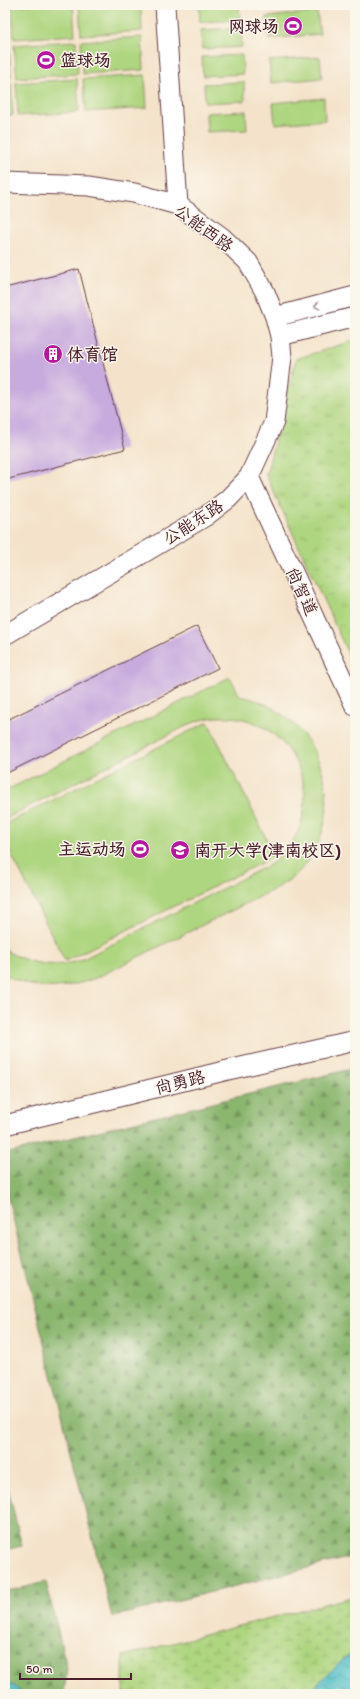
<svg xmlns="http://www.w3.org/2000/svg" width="360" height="1699" font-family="Itim,'LXGW WenKai TC',sans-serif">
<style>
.grass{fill:url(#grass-tufts);stroke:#7c7a55}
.forest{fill:url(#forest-firs);stroke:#6a6a4c}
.wetland{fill:url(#wetland-marsh);stroke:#7c7a55}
.garden{fill:#aed57f;stroke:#7c7a55}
.water{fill:url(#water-waves);stroke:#4e707a}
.building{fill:#c7aade}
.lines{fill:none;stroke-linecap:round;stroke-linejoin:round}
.minor-casing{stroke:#643c43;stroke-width:21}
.minor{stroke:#fff;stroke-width:19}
.oneway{stroke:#ae9aa0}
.labels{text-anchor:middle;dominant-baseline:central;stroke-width:3;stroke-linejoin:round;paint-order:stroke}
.poi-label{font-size:17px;font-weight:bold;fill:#4a1f2b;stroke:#fbf7ec;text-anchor:start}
.street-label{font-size:17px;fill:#4a1f2b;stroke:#fbf7ec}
</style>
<defs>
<pattern id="grass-tufts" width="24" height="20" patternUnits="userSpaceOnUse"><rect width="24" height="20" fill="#aed57f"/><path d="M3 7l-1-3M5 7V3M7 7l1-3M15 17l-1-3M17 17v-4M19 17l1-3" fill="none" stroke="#97b66e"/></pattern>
<pattern id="forest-firs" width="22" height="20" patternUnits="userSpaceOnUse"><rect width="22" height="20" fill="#8ab66e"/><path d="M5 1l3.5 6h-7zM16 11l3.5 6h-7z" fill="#73935b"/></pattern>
<pattern id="wetland-marsh" width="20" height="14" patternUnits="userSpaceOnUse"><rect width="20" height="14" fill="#aed57f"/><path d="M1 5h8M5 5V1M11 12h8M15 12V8" fill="none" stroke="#97b66e"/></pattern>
<pattern id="water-waves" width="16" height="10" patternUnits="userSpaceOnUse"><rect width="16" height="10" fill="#52c0c8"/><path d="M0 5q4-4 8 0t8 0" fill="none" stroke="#469ba3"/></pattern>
</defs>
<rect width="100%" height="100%" fill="#fbf7ec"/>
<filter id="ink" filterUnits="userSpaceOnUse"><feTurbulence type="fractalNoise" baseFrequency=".025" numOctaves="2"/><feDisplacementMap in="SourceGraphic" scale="8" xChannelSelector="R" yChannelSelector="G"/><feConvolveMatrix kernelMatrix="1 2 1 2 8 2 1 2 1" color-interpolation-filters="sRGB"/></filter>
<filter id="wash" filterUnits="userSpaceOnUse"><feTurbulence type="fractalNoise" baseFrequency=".012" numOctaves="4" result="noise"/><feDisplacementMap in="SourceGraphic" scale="16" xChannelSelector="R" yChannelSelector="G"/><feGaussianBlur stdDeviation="0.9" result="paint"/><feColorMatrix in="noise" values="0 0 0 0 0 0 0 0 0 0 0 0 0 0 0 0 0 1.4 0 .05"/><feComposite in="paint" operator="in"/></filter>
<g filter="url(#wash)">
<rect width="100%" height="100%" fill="#f4e3ca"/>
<path class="grass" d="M355,340V669L266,475L296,359Z"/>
<path class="forest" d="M355,1068V1556L112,1617L5,1186V1154Z
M5,1476L22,1546L5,1550Z
M46,1582L67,1668L64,1694H5V1592Z"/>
<path class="wetland" d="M355,1596V1694H123V1656Z"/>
<path class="garden" d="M32,5H73L75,35L14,39L12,6Z
M79,5H141L142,31L81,35Z
M199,5H239L240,20L200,22Z
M317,12L320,34L269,39L267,17Z
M241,28L242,47L202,49L201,30Z
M142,37L144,70L83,74L81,41Z
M76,41L78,74L17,78L14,45Z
M5,45H9L11,77H5Z
M242,55L243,74L203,76L202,57Z
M320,57L322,78L271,83L269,61Z
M145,75L147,108L86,112L83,79Z
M77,79L79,112L18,116L16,83Z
M244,82L245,101L205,103L204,84Z
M11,83L13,115L5,116V84Z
M324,98L325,120L275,124L273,103Z
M246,111L247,130L207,132L206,113Z
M230,677L240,696C252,699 264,702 274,709C325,739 343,808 310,858C301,873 287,882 273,890L96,978C62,990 37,992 5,975V950C28,964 55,969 81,960L271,864C348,807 282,688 192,723L14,814L5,820V791Z
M208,722L275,856L65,961L5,842V824Z"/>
<path class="water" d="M355,1649V1694H306Z
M5,1683L15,1686L23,1694H5Z"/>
<g id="blocks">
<path class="building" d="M79,269L125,449L5,480V288Z
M197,626L218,668L5,774V721Z"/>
</g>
</g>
<g filter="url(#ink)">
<use href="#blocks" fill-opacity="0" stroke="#643c43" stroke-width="1"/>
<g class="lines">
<defs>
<path id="minor" d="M165,5L178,205
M5,183L89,186L134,193L178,205L223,238L248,262L265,292L275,317L280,336L282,357L274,422L249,477L228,499L206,516L5,635
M275,317L355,296
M280,336L355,317
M249,477L355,706
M5,1125L228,1070L355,1041"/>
</defs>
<use href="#minor" class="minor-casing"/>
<use href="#minor" class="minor"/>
</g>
<defs><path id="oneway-chevron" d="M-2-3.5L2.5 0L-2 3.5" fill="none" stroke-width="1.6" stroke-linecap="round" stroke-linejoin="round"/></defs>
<use class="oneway" href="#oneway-chevron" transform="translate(317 306) rotate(166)"/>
</g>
<defs>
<symbol id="stadium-disc" viewBox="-11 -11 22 22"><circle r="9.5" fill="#b5179e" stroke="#fbf7ec"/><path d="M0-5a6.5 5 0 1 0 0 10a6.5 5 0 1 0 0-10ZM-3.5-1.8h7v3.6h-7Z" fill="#fff"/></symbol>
<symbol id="building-disc" viewBox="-11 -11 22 22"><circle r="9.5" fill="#b5179e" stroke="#fbf7ec"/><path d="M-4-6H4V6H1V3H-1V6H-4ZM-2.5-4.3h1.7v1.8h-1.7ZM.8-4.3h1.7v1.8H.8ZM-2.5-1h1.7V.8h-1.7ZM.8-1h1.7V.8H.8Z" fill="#fff"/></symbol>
<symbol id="university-disc" viewBox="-11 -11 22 22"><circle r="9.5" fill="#b5179e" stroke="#fbf7ec"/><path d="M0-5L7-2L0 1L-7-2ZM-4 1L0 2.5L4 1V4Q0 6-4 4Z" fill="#fff"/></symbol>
</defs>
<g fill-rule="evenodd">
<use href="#stadium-disc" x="282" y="15" width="22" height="22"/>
<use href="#stadium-disc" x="35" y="49" width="22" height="22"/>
<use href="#building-disc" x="42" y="343" width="22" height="22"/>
<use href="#stadium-disc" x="129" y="838" width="22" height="22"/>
<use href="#university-disc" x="169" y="839" width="22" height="22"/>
</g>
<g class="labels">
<g class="poi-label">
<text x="279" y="26" text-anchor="end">网球场</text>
<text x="60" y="60">篮球场</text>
<text x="67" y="354">体育馆</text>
<text x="126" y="849" text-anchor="end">主运动场</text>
<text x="194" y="850">南开大学(津南校区)</text>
</g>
<g class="street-label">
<text transform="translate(204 228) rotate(36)">公能西路</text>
<text transform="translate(193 522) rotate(-33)">公能东路</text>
<text transform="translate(302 591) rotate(65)">尚智道</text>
<text transform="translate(180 1082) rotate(-14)">尚勇路</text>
</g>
</g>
<rect width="360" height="1699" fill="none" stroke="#fbf7ec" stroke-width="20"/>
<path d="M20 1673v6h111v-6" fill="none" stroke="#4a1f2b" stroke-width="2"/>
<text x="26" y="1673" font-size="12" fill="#4a1f2b" stroke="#fbf7ec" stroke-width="3" paint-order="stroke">50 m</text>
</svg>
